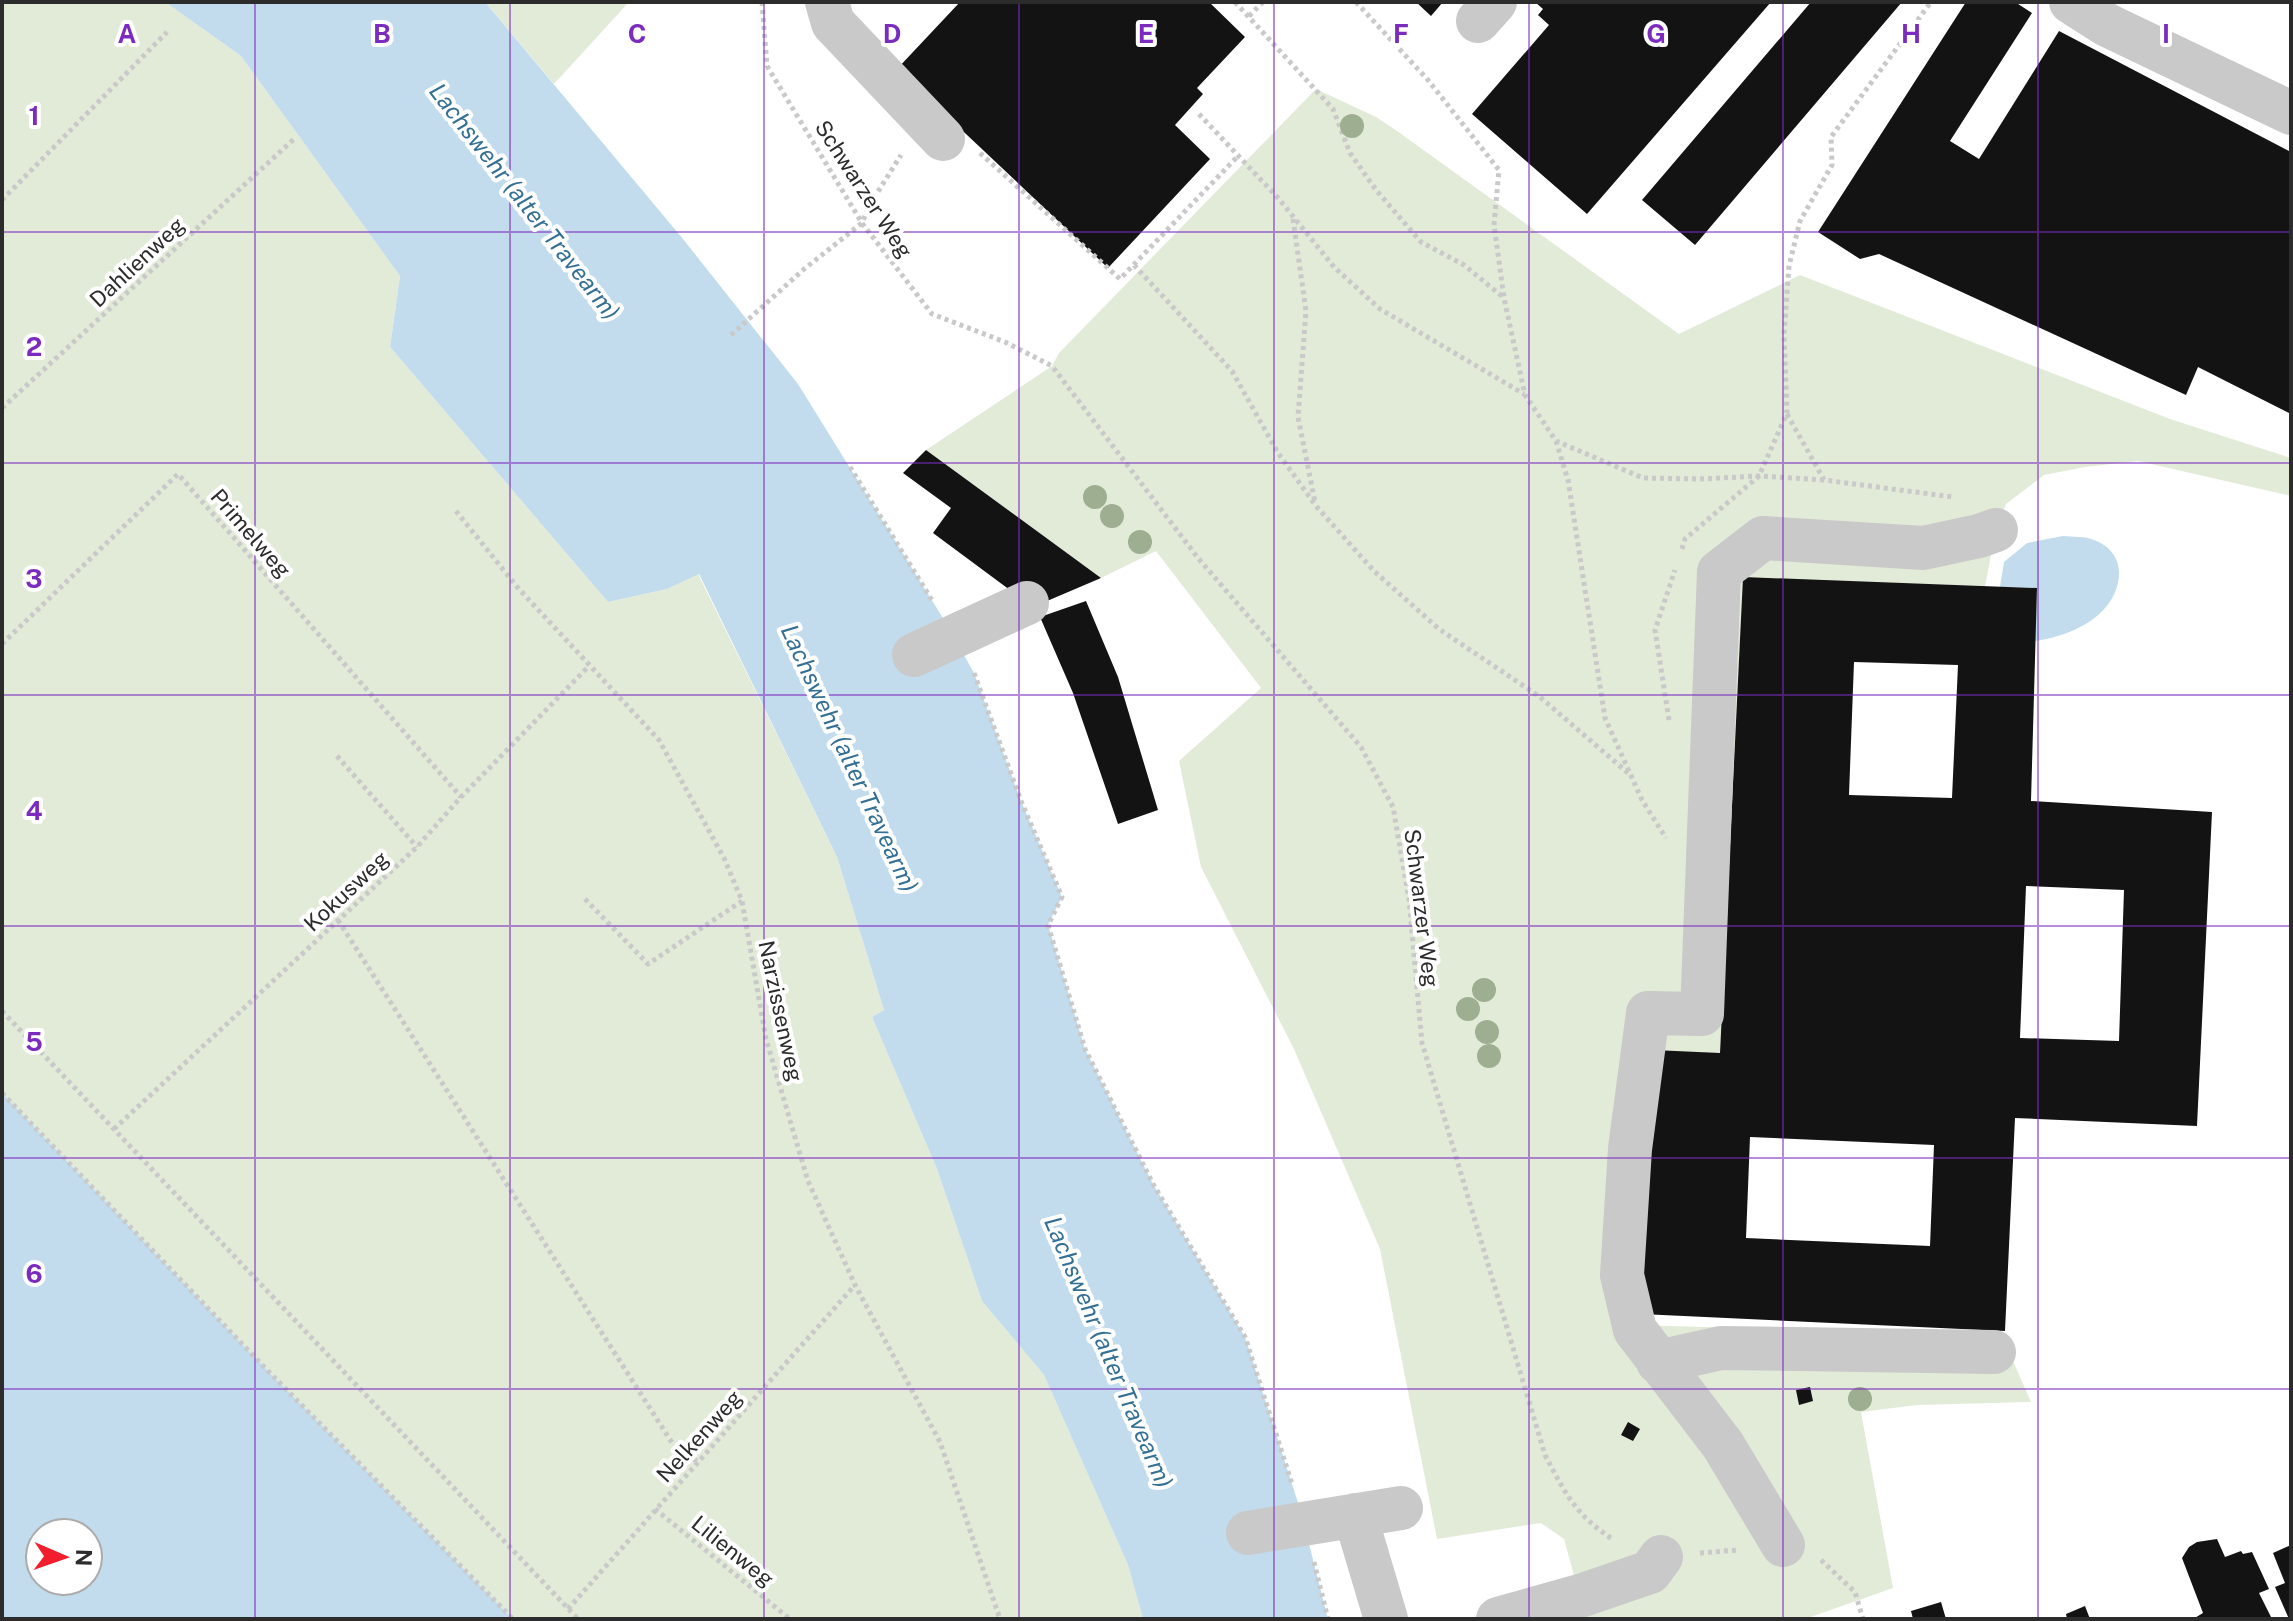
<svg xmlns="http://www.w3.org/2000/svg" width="2293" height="1621" font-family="'Public Sans',sans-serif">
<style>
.green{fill:#e2ebd8}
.water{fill:#c2dced;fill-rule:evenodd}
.building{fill:#131313;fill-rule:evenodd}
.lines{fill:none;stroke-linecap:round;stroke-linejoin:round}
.path{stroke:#c9c9c9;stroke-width:5;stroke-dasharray:4 4;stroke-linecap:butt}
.minor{stroke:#c9c9c9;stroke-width:44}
.tree{fill:#9eae91}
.grid{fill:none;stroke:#7b2cbf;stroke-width:2;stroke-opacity:0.55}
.labels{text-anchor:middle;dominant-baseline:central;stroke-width:8;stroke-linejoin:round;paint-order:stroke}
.street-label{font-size:22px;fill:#2c2c2c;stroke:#fff}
.water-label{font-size:24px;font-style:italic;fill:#346f94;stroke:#fff}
.grid-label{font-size:26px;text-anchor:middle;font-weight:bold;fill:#7b2cbf;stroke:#fff;stroke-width:8;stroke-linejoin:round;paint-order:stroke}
</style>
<rect width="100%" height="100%" fill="#fff"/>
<path class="green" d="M11,2H165L241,56L400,276L390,347L608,602L667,589L698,574L837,857L884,1010L872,1017L937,1169L982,1301L1044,1375L1128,1565L1143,1619H513L268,1371L2,1093V3Z
M485,2H629L554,84Z
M1316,89L1376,117L1397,131L1679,334L1800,275L2170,419L2291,458V496L2138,461L2085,467L2044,475L2006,504L1996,530L1985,586L1743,578L1720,1053L1638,1325L2002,1336L2031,1402L1917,1405L1861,1412L1893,1588L1805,1619H1586L1564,1539L1541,1523L1437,1539L1380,1249L1294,1049L1201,867L1179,761L1261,688L1156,551L1101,578L926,450L1052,366L1059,353Z"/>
<path class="water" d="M165,2H485L683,239L798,384L946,623L974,673L1021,801L1062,897L1048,925L1085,1049L1153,1184L1245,1337L1301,1512L1328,1619H1143L1128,1565L1044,1375L982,1301L937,1169L872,1017L884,1010L837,857L699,574L667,589L608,602L390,347L400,276L241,56Z
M2063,536C2073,537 2085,536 2094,540C2108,545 2119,557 2119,572C2119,614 2073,636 2035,641L2037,588L2000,587L2004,562L2027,543Z
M2,1093L268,1371L513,1619H2ZM40,1533H88V1581H40Z"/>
<path class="building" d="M960,2H1209L1245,37L1197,88L1203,94L1175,125L1210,159L1108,268L897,69Z
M1416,2H1443L1431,16Z
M1535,2H1771L1587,214L1472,114L1549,25L1538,15L1543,9Z
M1811,2H1902L1695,245L1642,200Z
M1966,2H2015L2032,13L1950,141L1979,159L2059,31L2291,152V414L2198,367L2186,395L1879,254L1860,259L1818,232Z
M926,450L1101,578L1033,607L933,533L951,508L903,473Z
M1743,577L2037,588L2031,801L2212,812L2197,1126L2015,1118L2005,1331L1641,1314L1653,1050L1720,1053ZM1854,662L1958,665L1952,798L1849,795ZM2026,886L2124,890L2119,1041L2020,1038ZM1750,1137L1934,1145L1930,1246L1746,1238Z
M1086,601L1118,677L1158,810L1118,824L1073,693L1040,617Z
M1810,1387L1813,1401L1799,1405L1796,1390Z
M1628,1422L1640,1429L1633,1441L1621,1435Z
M2217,1539L2225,1557L2241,1551L2243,1554L2252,1552L2269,1589L2259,1593L2272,1619H2193L2203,1613L2182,1558L2189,1547L2197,1542Z
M2291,1545V1619H2289L2275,1587L2285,1583L2273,1553Z
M1941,1602L1946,1619H1913L1911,1611Z
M2085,1606L2090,1619H2067L2066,1614Z"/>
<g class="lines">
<path class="path" d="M762,2L767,66L862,223L932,314L1005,342L1052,366L1198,558L1361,747L1393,807L1409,899L1422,1043L1545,1455C1565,1493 1576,1516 1614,1540
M1235,2L1333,109L1350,153L1376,190L1421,242L1464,265L1504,298
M1356,2L1428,80L1499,170L1494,225L1504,298L1525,395L1556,441L1643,478L1701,479L1759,476L1824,480
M1249,16L1263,2
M1199,114L1279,199L1334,267L1380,309L1524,394
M980,153L1120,279L1238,156
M2,200L167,32
M1293,219L1306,311L1298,417L1315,502
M1134,265L1232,371L1278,453L1316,506L1374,571L1439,629L1540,697L1628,773
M731,335L803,270L862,223L869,206L901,155
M2,408L294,139
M1787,414L1824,480L1953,497
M1556,441L1568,480L1605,718L1642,800L1666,838
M850,467L933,602
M456,511L518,588L659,740L724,858L742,901L766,1039L808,1181L855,1285L940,1442L1000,1619
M1682,549L1685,539L1759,476L1787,413L1784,334L1789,266L1800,221L1832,165L1831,137L1931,2
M2,644L178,474L461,797
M974,673L1021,801L1062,897L1048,925L1085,1049L1153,1184L1245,1337L1292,1484
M1669,720L1655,630L1675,570
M337,756L417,847
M585,899L648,964L742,901
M338,920L676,1449L697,1461
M2,1011L578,1619
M2,1093L268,1371L513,1619
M114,1129L417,847L461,797L588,667
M655,1509L790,1619
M1700,1553L1738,1550
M1821,1560L1855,1592L1863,1619
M1314,1562L1328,1619
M568,1609L855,1285"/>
<path class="minor" d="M827,2L833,23L943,139
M2071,2L2107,25L2291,113
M1478,21L1495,2
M914,655L1027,603
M1658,1362L1721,1348L1994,1352
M1355,1515L1386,1619
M1248,1533L1401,1508
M1783,1545L1723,1445L1635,1330L1622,1275L1630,1149L1648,1013L1702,1014L1719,572L1763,538L1923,548L1979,536L1996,530
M1498,1619L1580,1596L1650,1572L1661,1557"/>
</g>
<g class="tree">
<circle cx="1352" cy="126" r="12"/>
<circle cx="1095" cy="497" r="12"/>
<circle cx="1112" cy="516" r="12"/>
<circle cx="1140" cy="542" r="12"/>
<circle cx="1484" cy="990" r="12"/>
<circle cx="1468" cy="1009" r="12"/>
<circle cx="1487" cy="1032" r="12"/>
<circle cx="1489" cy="1056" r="12"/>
<circle cx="1860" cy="1399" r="12"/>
</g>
<path class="grid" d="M255,2V1619M510,2V1619M764,2V1619M1019,2V1619M1274,2V1619M1529,2V1619M1783,2V1619M2038,2V1619M2,232H2291M2,463H2291M2,695H2291M2,926H2291M2,1158H2291M2,1389H2291"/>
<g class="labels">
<g class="street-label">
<text transform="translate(864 189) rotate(57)">Schwarzer Weg</text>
<text transform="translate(137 262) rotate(-43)">Dahlienweg</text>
<text transform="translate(251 533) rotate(49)">Primelweg</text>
<text transform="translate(346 891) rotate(-43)">Kokusweg</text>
<text transform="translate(1422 908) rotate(83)">Schwarzer Weg</text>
<text transform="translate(781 1011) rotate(78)">Narzissenweg</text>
<text transform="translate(699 1436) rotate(-48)">Nelkenweg</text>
<text transform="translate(733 1551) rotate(39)">Lilienweg</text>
</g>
<g class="water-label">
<text transform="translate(525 201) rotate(52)">Lachswehr (alter Travearm)</text>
<text transform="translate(850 758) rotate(65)">Lachswehr (alter Travearm)</text>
<text transform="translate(1109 1352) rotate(67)">Lachswehr (alter Travearm)</text>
</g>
</g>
<g class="grid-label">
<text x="127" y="43">A</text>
<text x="382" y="43">B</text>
<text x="637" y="43">C</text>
<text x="892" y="43">D</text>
<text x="1146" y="43">E</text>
<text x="1401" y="43">F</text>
<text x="1656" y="43">G</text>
<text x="1911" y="43">H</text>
<text x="2166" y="43">I</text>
<text x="34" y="125">1</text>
<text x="34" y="356">2</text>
<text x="34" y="588">3</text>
<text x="34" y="820">4</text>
<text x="34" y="1051">5</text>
<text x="34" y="1283">6</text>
</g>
<rect width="2293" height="1621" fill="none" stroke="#2c2c2c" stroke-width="8"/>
<g transform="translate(64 1557) rotate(92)"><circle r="38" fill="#ffffff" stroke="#ababab" stroke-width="2"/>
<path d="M0-6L14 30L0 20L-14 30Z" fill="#f31e2d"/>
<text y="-12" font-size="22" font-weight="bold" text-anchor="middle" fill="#2c2c2c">N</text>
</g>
</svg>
